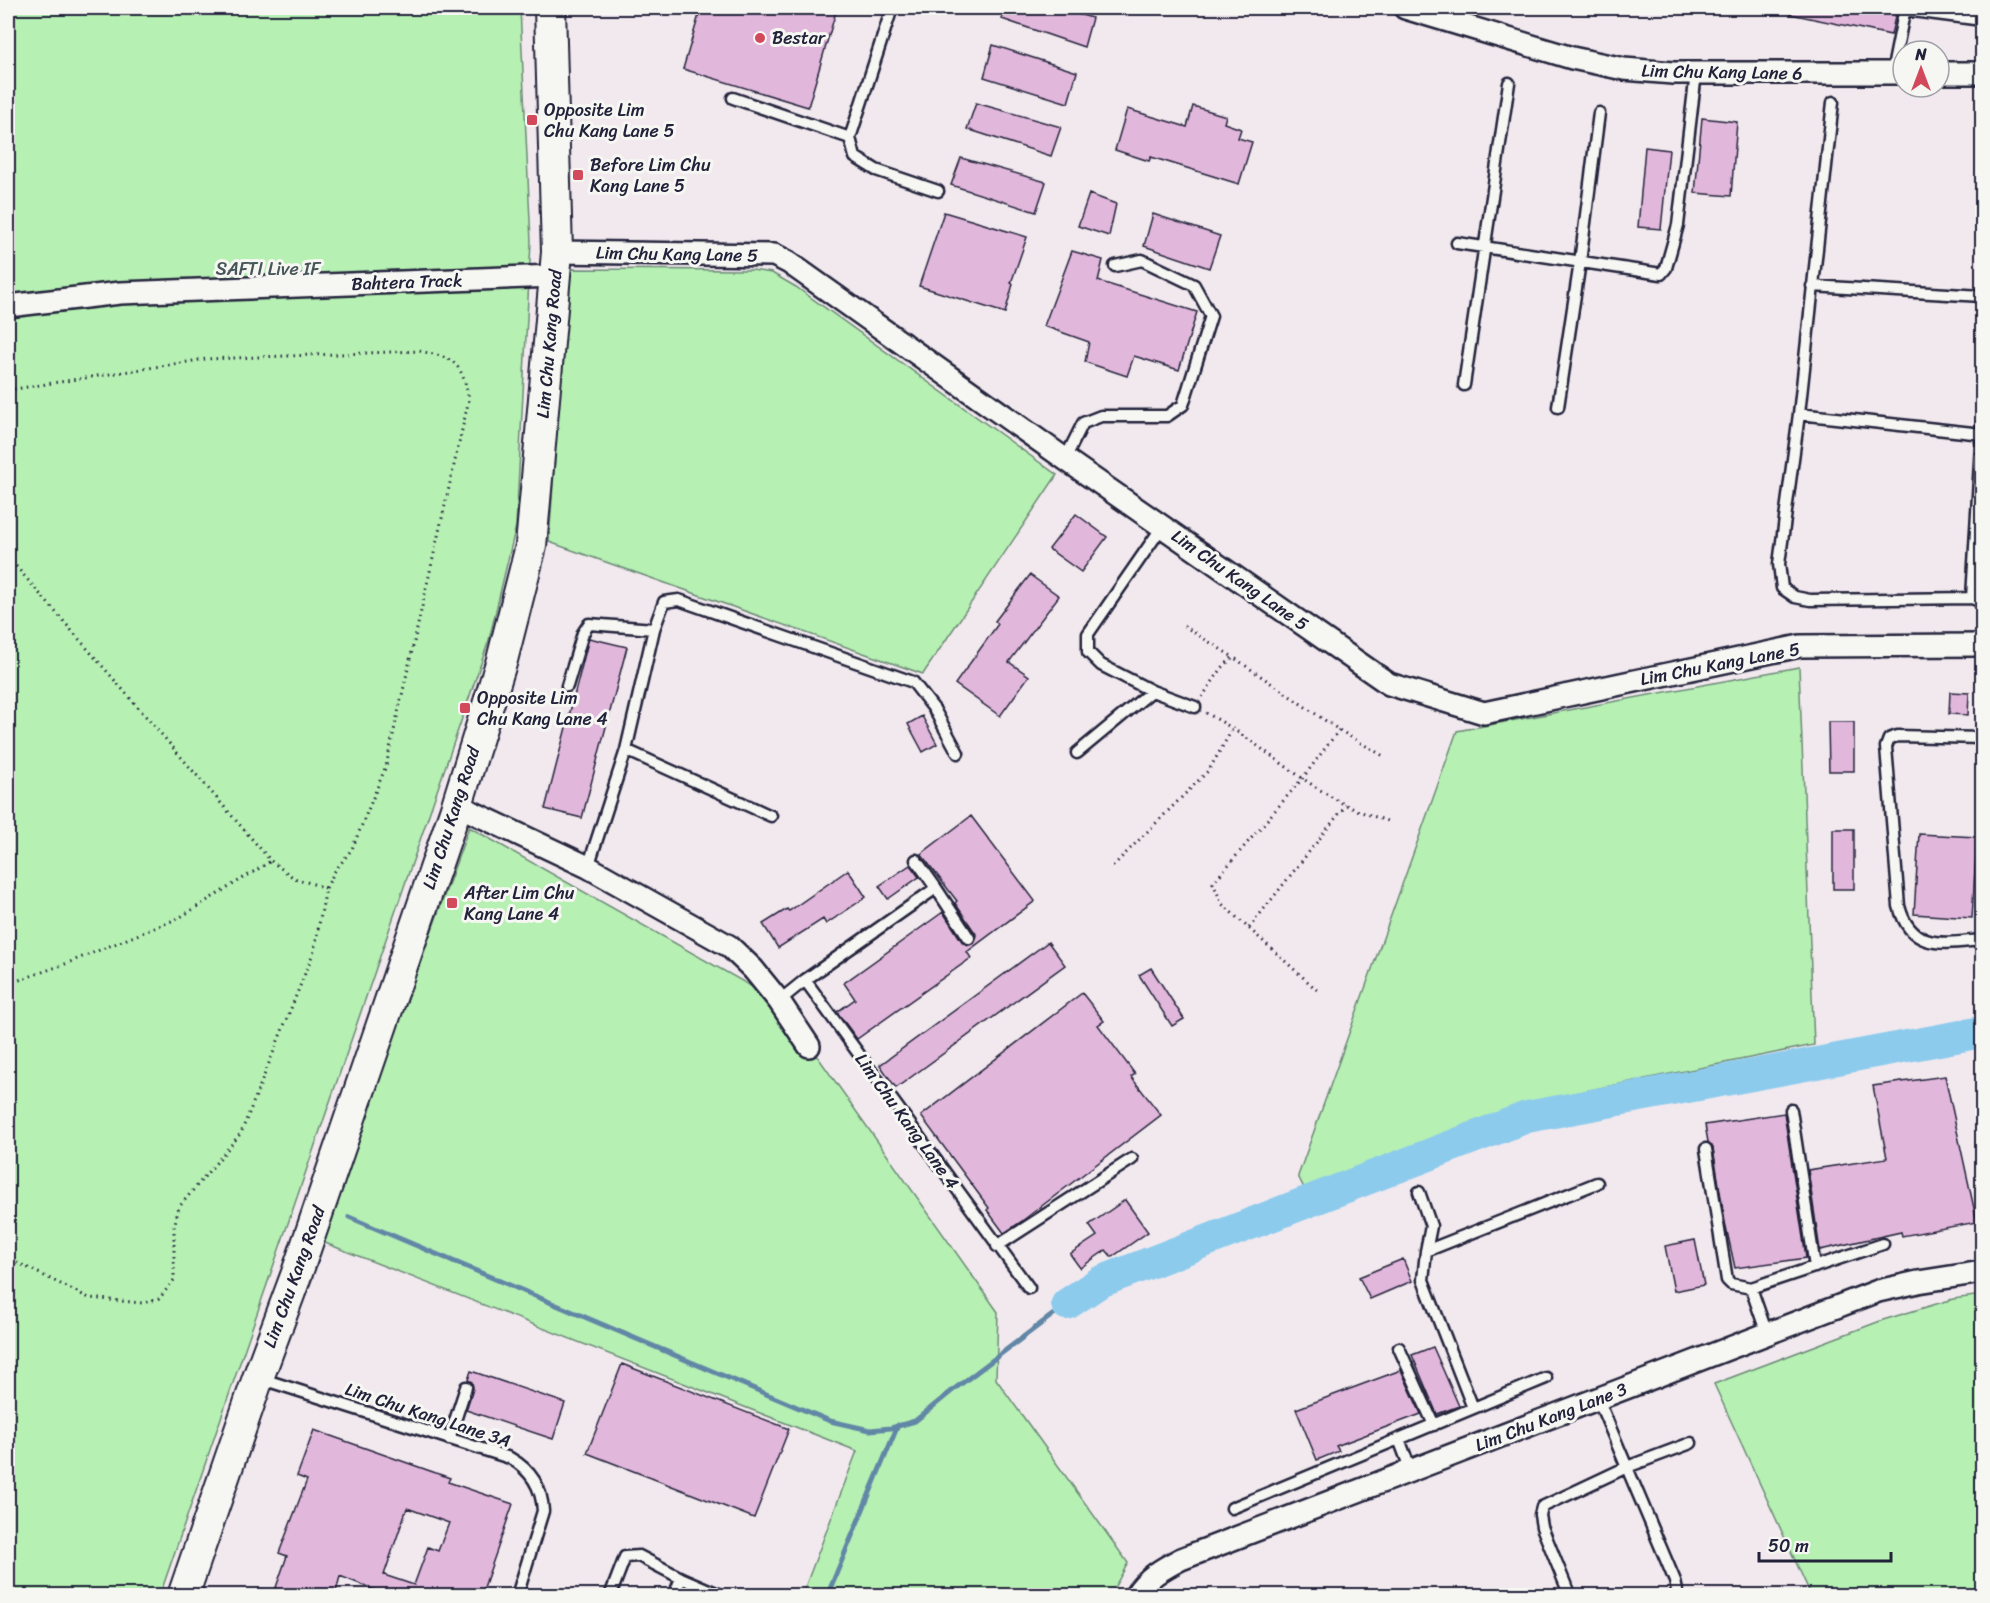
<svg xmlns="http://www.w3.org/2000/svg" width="1990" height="1603" font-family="Sriracha,sans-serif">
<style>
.green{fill:#b6f0b3;stroke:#6c8977;stroke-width:1.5}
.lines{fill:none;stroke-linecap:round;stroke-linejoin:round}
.stream{stroke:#6287a6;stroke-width:5}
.river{stroke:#8dcbed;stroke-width:32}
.building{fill:#e2b7dc;stroke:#22223b;stroke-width:1.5;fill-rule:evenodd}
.service-casing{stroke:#22223b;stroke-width:15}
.minor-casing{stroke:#22223b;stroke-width:26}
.secondary-casing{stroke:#22223b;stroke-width:34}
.path{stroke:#22223b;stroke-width:3;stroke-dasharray:1.5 4.5;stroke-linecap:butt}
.service{stroke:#f6f6f2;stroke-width:10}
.minor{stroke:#f6f6f2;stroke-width:21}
.secondary{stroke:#f6f6f2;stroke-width:30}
.poi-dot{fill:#d1495b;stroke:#f6f6f2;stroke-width:2}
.labels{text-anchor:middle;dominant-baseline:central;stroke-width:6;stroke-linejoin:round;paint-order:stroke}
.poi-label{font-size:18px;fill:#22223b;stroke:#f6f6f2;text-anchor:start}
.street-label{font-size:18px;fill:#22223b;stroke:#f6f6f2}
.park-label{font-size:18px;fill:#475659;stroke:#f6f6f2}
</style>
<rect width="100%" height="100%" fill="#f2e9ee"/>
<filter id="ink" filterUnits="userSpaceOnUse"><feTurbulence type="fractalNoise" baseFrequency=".0167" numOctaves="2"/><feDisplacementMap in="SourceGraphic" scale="12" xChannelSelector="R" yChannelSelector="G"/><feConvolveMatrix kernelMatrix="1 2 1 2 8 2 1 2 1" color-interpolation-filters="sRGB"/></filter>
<g filter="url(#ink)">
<path class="green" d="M8,8H520L531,242L516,526L489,640L160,1595L8,1596Z
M568,269L752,270L772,273L796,287L1057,475L923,674L549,542Z
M1799,667L1814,1045L1530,1102L1304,1188L1298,1176L1457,731Z
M469,827L779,1002L998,1312L996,1379L1128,1563L1110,1595H802L857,1451L320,1241Z
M1982,1295V1595H1811L1714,1384L1883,1320L1953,1299Z"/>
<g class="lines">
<path class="stream" d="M349,1217L830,1421L870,1430L891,1428L915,1421L953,1390L1067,1304
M827,1596L898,1425"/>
<path class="river" d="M1067,1304L1100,1282L1527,1117L1982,1032"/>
</g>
<path class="building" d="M701,8H837L808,107L683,69Z
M1006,8H1057L1092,18L1084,47L1002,19Z
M1790,8H1897L1891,35L1790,14Z
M993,45L1077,72L1068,103L984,77Z
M976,103L1061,127L1051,156L967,129Z
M1193,106L1226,116L1224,123L1241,129L1238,138L1252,142L1239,184L1151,157L1149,161L1115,150L1127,109L1187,127Z
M1702,118L1737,122L1731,196L1695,193Z
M1645,147L1669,150L1661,229L1638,227Z
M961,158L1046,182L1036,212L951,185Z
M1089,194L1116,204L1109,236L1078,226Z
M944,212L1027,237L1011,283L1013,284L1005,313L919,286Z
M1153,214L1220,236L1209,268L1144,246Z
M1072,251L1103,260L1098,281L1197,312L1179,370L1134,356L1127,376L1085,362L1089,342L1044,326Z
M1076,514L1107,537L1081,572L1049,549Z
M1030,575L1059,596L1009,662L1029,676L1000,716L955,684L998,624L995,621Z
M589,638L627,647L582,818L545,809Z
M1950,692L1969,693L1968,715L1949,714Z
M922,716L937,744L923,752L908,724Z
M1828,722H1854V771H1829Z
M971,816L1035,901L967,952L971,958L857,1039L837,1012L855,999L844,983L943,912L963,943L969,945L975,942L976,934L955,903L957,901L921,854Z
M1833,829H1854V889H1833Z
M1919,834L1977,837L1972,918L1914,914Z
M910,865L919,877L888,899L879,886Z
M848,870L866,897L826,924L823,919L778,948L763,924L787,909L789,911Z
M1048,942L1065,965L896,1088L880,1065Z
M1151,968L1184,1019L1172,1026L1139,975Z
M1082,993L1104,1021L1098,1025L1135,1074L1131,1077L1161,1115L1022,1221L1004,1233L987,1210L989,1208L921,1116Z
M1945,1076L1977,1222L1902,1236L1901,1232L1820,1250L1808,1170L1887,1158L1873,1086Z
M1784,1113L1806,1258L1735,1268L1725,1222L1713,1148L1708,1142L1705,1125Z
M1125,1200L1148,1232L1112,1257L1106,1250L1080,1268L1070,1254L1097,1236L1089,1225Z
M1695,1240L1704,1285L1674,1291L1665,1246Z
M1403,1259L1412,1281L1370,1299L1359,1277Z
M1433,1347L1459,1406L1437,1414L1412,1355Z
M622,1364L789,1429L754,1518L587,1453Z
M1401,1370L1421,1414L1336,1446L1339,1451L1317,1460L1296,1409Z
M471,1371L565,1403L553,1439L466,1410L473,1389L472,1382L468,1380Z
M314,1430L450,1478L448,1482L513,1504L481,1596H390L340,1576L335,1596H273L287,1556L279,1553L307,1480L297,1476ZM407,1508L449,1523L438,1551L428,1547L414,1585L384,1575Z"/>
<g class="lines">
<defs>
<path id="service" d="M892,8L850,138L855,157L876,170L938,191
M1905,10L1982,20
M1892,73L1905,8
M733,98L850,138
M1833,102L1799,414L1779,564L1782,588L1795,597L1810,600L1972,598L1982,602
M1457,243L1661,274L1666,268L1678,225L1696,73
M1812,286L1982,296
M1464,385L1509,83
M1558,407L1580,262L1599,113
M1799,414L1982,434
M1065,459L1083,423L1101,416H1167L1183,405L1211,316L1194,285L1142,260L1115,266
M1162,527L1088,634V652L1101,665L1152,691L1195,707
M1972,598L1982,427
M567,686L583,633L589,624L654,629
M1982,738L1897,736L1889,739L1886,747L1899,906C1911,952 1945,943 1982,940
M626,750L771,816
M1077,753L1152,691
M916,860L936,888
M588,867L626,750L654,629L664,602L679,600L913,682L934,709L958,753
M805,980L936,888L969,938
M779,1001L805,980L1029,1288
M1791,1110L1815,1267
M1706,1149L1727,1280L1731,1284L1751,1288L1883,1244
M1419,1192L1431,1226L1426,1251L1423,1280L1473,1408
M997,1246L1132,1159
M1426,1251L1597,1183
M1751,1288L1767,1334
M1399,1348L1434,1425
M259,1378L510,1458C531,1470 542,1487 543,1511L517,1596
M1598,1399L1675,1581L1678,1596
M449,1439L466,1387
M1399,1439L1411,1471
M1232,1508L1546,1378
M610,1596L625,1557L639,1556L681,1578L723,1596
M674,1596L681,1578
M1570,1596L1542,1527L1540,1515L1542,1507L1627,1467L1691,1443"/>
<path id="minor" d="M1405,8L1572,58L1624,69L1673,73H1903
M1939,73H1982
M557,252L774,255L788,262L1065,459L1389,684L1484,713L1800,646L1982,645
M8,306L120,293L555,276
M457,805L588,867L729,946L753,969L779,1001L809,1046
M1135,1596C1147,1577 1162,1569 1181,1559L1878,1291L1918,1282L1982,1272"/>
<path id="secondary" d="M183,1596L258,1378L297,1273L457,805L502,660L531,546L557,252L550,8"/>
</defs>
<use href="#service" class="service-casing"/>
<use href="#minor" class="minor-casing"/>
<use href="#secondary" class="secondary-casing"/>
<path class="path" d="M8,390L206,359L419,351C456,358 461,362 469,399L386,766L352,849L335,871L326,888L314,951L241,1133L179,1207L174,1227V1280L159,1299L142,1303L89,1298L8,1258
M8,557L271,861L294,878L326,888
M1184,626L1233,657
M1202,697L1222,668L1233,657L1339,730L1385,757
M1206,713C1255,739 1295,778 1344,804C1357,811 1373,816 1387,821
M1113,866L1209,770L1233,728
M1249,928L1346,805
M8,984L65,964L179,918L271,861
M1317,990L1222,904L1213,883L1302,779L1339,730"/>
<use href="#service" class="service"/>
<use href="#minor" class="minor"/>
<use href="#secondary" class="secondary"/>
</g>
</g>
<g class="poi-dot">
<circle cx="760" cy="38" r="6"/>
<rect x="526" y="114" width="12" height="12" rx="3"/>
<rect x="572" y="169" width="12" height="12" rx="3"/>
<rect x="459" y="702" width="12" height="12" rx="3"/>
<rect x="446" y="897" width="12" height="12" rx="3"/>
</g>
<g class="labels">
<g class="poi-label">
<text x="772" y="38">Bestar</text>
<text x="544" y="110">Opposite Lim<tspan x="544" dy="21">Chu Kang Lane 5</tspan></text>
<text x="590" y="165">Before Lim Chu<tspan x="590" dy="21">Kang Lane 5</tspan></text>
<text x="477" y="698">Opposite Lim<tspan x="477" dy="21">Chu Kang Lane 4</tspan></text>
<text x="464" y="893">After Lim Chu<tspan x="464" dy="21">Kang Lane 4</tspan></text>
</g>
<g class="street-label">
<text transform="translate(1722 72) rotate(1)">Lim Chu Kang Lane 6</text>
<text transform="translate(677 254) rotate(1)">Lim Chu Kang Lane 5</text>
<text transform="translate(407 282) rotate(-2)">Bahtera Track</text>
<text transform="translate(549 344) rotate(-85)">Lim Chu Kang Road</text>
<text transform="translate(1240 580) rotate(35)">Lim Chu Kang Lane 5</text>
<text transform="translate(1720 664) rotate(-11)">Lim Chu Kang Lane 5</text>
<text transform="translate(451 818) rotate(-72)">Lim Chu Kang Road</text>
<text transform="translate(907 1121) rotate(54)">Lim Chu Kang Lane 4</text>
<text transform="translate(294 1277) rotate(-70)">Lim Chu Kang Road</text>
<text transform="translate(428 1415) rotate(18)">Lim Chu Kang Lane 3A</text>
<text transform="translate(1551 1417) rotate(-21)">Lim Chu Kang Lane 3</text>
</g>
<g class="park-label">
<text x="268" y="269">SAFTI Live IF</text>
</g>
</g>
<rect width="1990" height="1603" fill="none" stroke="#f6f6f2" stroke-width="30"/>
<rect x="15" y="15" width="1960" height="1573" fill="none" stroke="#22223b" stroke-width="2" filter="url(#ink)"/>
<g transform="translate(1921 69)"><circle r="28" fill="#f6f6f2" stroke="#a1a1a9" stroke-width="1.5"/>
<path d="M0-4.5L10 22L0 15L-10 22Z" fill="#d1495b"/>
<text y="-9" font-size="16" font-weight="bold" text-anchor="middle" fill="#22223b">N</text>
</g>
<path d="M1759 1552v9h132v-9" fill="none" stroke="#22223b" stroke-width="3"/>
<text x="1768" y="1552" font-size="18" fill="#22223b" stroke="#f6f6f2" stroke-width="4.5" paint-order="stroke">50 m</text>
</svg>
